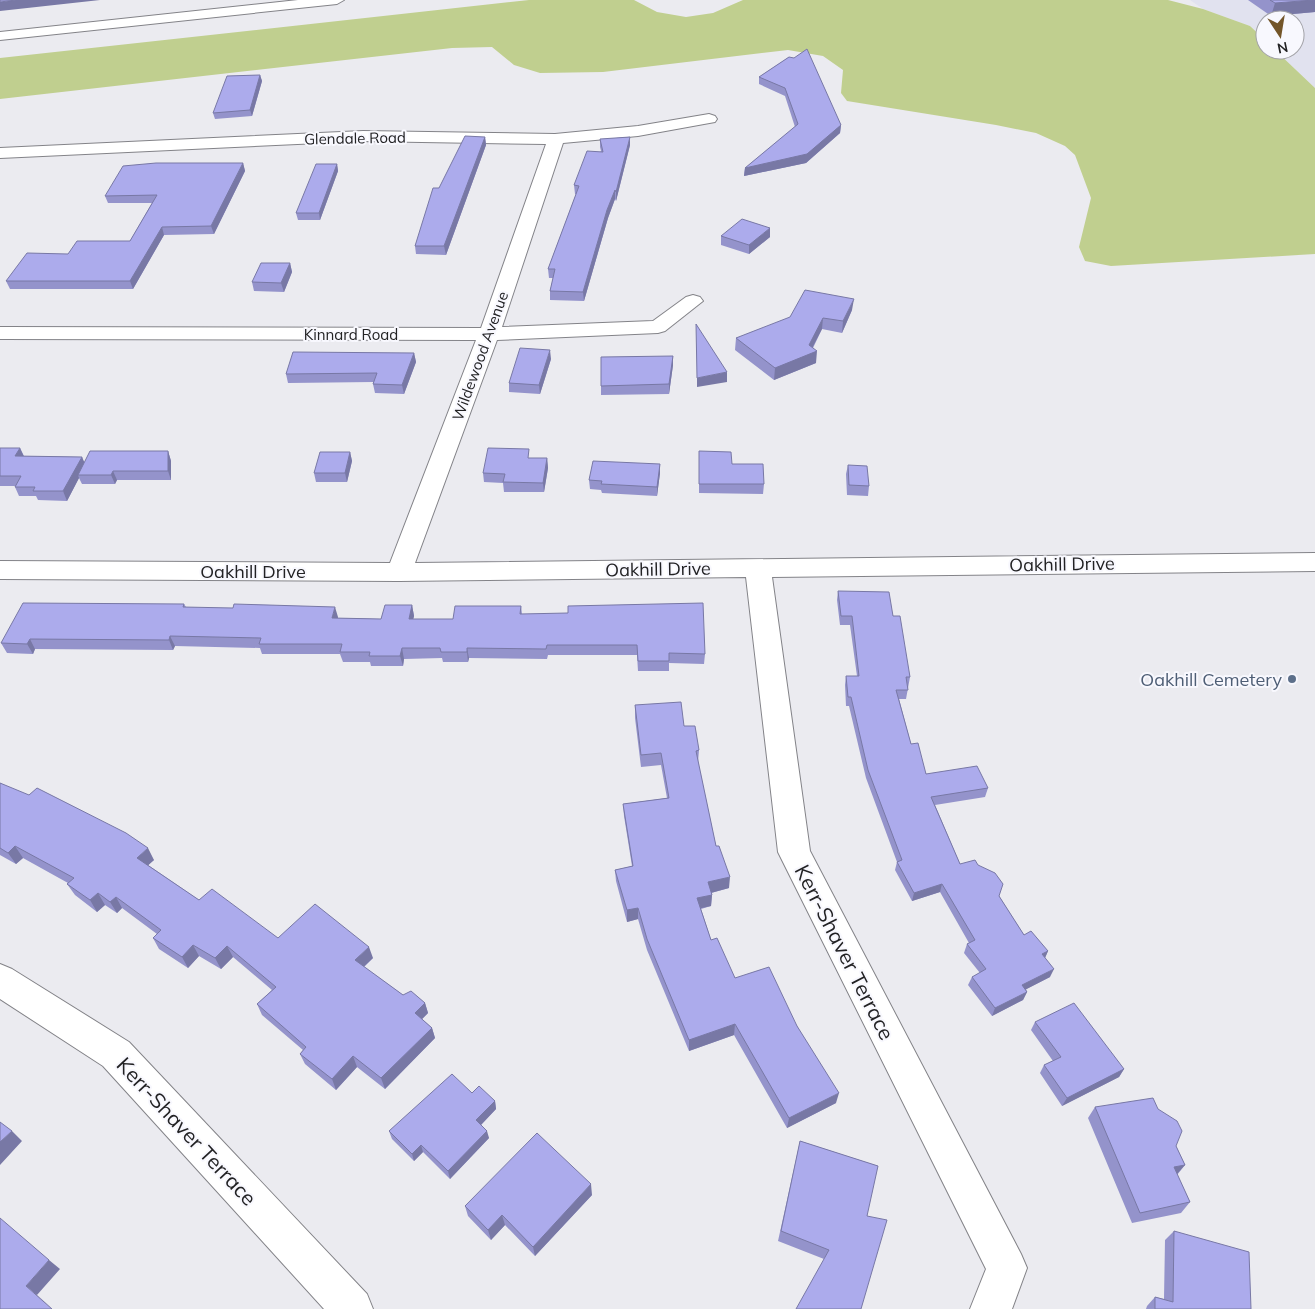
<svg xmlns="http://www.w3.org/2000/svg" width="1315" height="1309" font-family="Mulish,sans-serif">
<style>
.built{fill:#e1e2ef}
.green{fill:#c0cf8f}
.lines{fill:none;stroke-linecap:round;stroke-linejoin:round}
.minor-casing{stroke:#838388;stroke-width:2}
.major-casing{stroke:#838388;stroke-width:2}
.minor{fill:#fff;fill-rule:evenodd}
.major{fill:#fff;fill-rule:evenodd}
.wall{fill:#9493cb}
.shaded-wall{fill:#7878a5}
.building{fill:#acabec;stroke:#7878a5}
.service-dot{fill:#5c6f8a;stroke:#f8f8fe;stroke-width:2}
.labels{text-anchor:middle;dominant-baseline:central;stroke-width:4;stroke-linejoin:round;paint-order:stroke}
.far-street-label{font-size:15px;fill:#222224;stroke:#f8f8fe}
.street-label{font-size:18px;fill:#222224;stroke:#f8f8fe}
.service-label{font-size:18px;fill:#4e5e75;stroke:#f8f8fe;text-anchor:end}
.near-street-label{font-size:21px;fill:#222224;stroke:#f8f8fe}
</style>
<rect width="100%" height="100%" fill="#ebebf0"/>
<path class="built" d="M1190,0H1315V88L1275,50H1295V20H1265V40L1250,26L1203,9Z"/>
<path class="green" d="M529,0H634L657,12L686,17L713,13L743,0H1168L1203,9L1250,26L1265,40V50H1275L1315,88V254L1111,266L1085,261L1079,247L1091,198L1075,155L1065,146L1036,133L996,125L847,101L841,93L843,70L823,56L788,50L603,72L540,73L514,65L492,47L452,48L0,99V58Z"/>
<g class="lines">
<defs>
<path id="minor" d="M709,114L715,116L717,119L715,122L638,136L563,143L502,327L653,321L686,297L693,295L700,297L703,301L665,331L658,333L497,340L415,563L1315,553V571L772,577L810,851L1021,1254L1027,1268L1012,1309H970L986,1269L778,852L746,577L399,581L0,579V561L390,563L476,340L0,339V327L481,328L546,144L363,141L0,158V148L363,131L555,134L638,126Z
M0,964L12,969L129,1042L367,1294L373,1309H324L103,1066L0,999Z"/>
<path id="major" d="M298,0H344L337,4L0,40V32Z"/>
</defs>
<use href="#minor" class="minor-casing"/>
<use href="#major" class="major-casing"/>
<use href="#minor" class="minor"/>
<use href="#major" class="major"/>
</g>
<path class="wall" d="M1248,0H1315V12L1271,16Z
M789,57L841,125L840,133L806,163L744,176L745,168L795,127L785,96L759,84V77Z
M260,75L262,81L252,116L215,119L213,113Z
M485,137L486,145L446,255L416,254L415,246L439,188Z
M600,139L630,145L616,201L615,199L608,218L584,301L550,300V291L553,278H549L548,269L576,194H575L574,185L601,151L600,147Z
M243,163L245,171L214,234L164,235L133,289H10L6,281L68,254L130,241L152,203H108L105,196Z
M337,164L338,171L320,220H298L296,213Z
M721,236L770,237L749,254L721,245Z
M290,263L292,272L284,292L254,291L252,282Z
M852,310L842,333L822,329L813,348L816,363L774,380L735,350L736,338Z
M414,353L416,362L404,394L375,393L373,384V382L288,383L286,374Z
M673,356V365L669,394L601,395V386Z
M551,359L540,394L509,392V383Z
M0,448H20L24,456L82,457L84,463L168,451L171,461V480H117L115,484H82L79,478L67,501L38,500L36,496H19L15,487V486H0Z
M699,451L732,464L764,484L763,494L699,493Z
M350,452L352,461L347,482H316L314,473Z
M530,458H547L548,468L544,492H504L503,483L484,482L483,473Z
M660,464V473L657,496L602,493L601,490L590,489L589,480Z
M848,465L869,486L868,496L847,495L846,474Z
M838,591L893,616L910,677L906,699H899L911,744L926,774L988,788L985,797L935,805L960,864L999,896L1024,935L1048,951L1045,958L1050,977L1026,989L1027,992L1023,1000L992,1016L968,985L972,977L980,973L964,953L967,944L969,943L940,892L912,901L895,870L897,862L866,778L849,706H846L845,685L846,676H857L850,625H840L837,600Z
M184,604L186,607L338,617V618L381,619L412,605L414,616L413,619H453L521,606L522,614L705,654L704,664L669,663V671H638L637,655H548L547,659L469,658L468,662H443L442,658L404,659L403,666H371L370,662H343L340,654H262L260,648L175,646L173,650L35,649L33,654L7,653L1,643Z
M635,705L684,726L699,750L698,762L716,846L729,888L711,893L712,895L711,906L701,909L711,940L735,978L797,1026L836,1103L787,1128L734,1035L689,1051L647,950L638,919L627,922L616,881L615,870L632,866L624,816L623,804L667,798L661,765L641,767L635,718Z
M0,783L154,860L148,865L199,900L278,938L373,958L364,967L403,995L425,1003L428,1013L422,1019L432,1028L435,1038L385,1089L357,1067L336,1090L305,1064L300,1054L303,1050L262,1015L257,1004L272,990L233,957L221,969L199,956L188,968L159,949L153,938L157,934L122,908L117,913L105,905L97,912L75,895L67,884L68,883L23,858L16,864L0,855Z
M1035,1022L1124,1069L1119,1077L1062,1106L1040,1073L1044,1065L1053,1061L1031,1030Z
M472,1093L495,1101L496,1109L481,1125L489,1138L450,1179L423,1152L414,1161L392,1139L389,1131Z
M1095,1107L1176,1146L1185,1165L1177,1175L1190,1202L1181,1213L1132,1223L1088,1118Z
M800,1141L878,1166L824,1259L778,1241Z
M592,1195L535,1256L505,1225L491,1240L468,1216L465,1206Z
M1174,1231L1251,1309H1146L1147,1306L1155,1297L1164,1299L1165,1240Z"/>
<path class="shaded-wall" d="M16,0H100L0,11V2Z
M1315,0V12L1271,16L1275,3Z
M260,75L262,81L252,116L250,110Z
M841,125L840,133L806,163L744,176L745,168Z
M485,137L486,145L446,255L444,246Z
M630,137V145L616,201V192Z
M243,163L245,171L214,234L211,226Z
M337,164L338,171L320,220L319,213Z
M615,190V199L608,218L584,301L583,292L607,210Z
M162,227L164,235L133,289L130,281Z
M770,228V237L749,254V245Z
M290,263L292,272L284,292L281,283Z
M854,299L852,310L842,333L843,321Z
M823,318L822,329L809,354L817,351L816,363L774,380L775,368L809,345Z
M550,350L551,359L540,394L539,385Z
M414,353L416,362L404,394L402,385Z
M673,356V365L669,394V384Z
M727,372V382L697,387V378Z
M20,448L24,457L15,456Z
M168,451L171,461V480L168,471Z
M350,452L352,461L347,482L345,473Z
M82,457L86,466L78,475L79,478L67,501L63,491Z
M547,458L548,468L544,492L543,483Z
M660,464V473L657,496V487Z
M113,471L117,480L115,484L111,475Z
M412,605L414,616L411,629L409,619Z
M335,607L338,617L335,629L332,618Z
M170,636L175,646L173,650L169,640Z
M30,639L35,649L33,654L27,644Z
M402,648L404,659L403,666L400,656Z
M467,648L469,658L468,662L467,652Z
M15,846L23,858L16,864L8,853Z
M148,848L154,860L144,869L137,858Z
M730,877L729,888L707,894L708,882Z
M942,884L940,892L912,901L914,893Z
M98,893L105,905L97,912L90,900Z
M712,895L711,906L697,909V898Z
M116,897L122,908L117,913L110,902Z
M638,908V919L627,922V910Z
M193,945L199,956L188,968L182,957Z
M227,946L233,957L221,969L215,958Z
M369,947L373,958L359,971L355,960Z
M1048,951L1044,960L1042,954Z
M1054,969L1050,977L1019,993L1022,985Z
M1027,992L1023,1000L992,1016L995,1008Z
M425,1003L428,1013L418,1023L415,1013Z
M735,1024L734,1035L689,1051V1040Z
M432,1028L435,1038L385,1089L381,1078Z
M353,1056L357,1067L336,1090L332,1079Z
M1124,1069L1119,1077L1062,1106L1067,1098Z
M839,1093L836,1103L787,1128L789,1118Z
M495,1101L496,1109L478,1128L476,1120Z
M12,1131L22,1141L0,1165V1142Z
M487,1131L489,1138L450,1179L448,1171Z
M421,1145L423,1152L414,1161L412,1154Z
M1185,1165L1176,1175L1174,1167Z
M591,1184L592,1195L535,1256L533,1247Z
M502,1215L505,1225L491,1240L488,1230Z
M49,1260L60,1269L37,1295L53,1309L26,1286Z"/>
<path class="building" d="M0,0H16L0,2Z
M1270,0H1314L1275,3Z
M807,49L841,125L807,154L745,168L798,124L785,88L759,77L789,57L794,58Z
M260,75L250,110L213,113L227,76Z
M465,136L485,137L444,246H415L433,188H439Z
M630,137L616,192L615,190L607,210L583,292L550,291L555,269H548L579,186L574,185L587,151L603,152L600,139Z
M156,163H243L211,226L162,227L130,281H6L27,253L68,254L77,241H130L157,195L105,196L123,166Z
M316,164H337L319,213H296Z
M742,219L770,228L749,245L721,236Z
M261,263H290L281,283L252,282Z
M805,290L854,299L843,321L823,318L809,345L817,351L775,368L736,338L790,317Z
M696,324L727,372L697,378Z
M520,348L550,350L539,385L509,383Z
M293,352L414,353L402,385L373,384L377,373L286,374Z
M673,356L669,384L601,386V357Z
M0,448H20L15,456L82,457L63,491H33L35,487H15L21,476H0Z
M488,448L529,449L528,458H547L543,483L503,482L505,474L483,473Z
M90,451H168V471H113L111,475H78Z
M699,451L731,452L732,464H763L764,484H699Z
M320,452H350L345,473H314Z
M593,461L660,464L657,487L601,484L602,481L589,480Z
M848,465L867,466L869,486L849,485Z
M838,591L889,592L893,616H900L910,677H906L908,690H896L911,744L918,743L926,774L977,766L988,788L931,797L960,864L975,860L978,865L995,873L1003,884L999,896L1024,935L1031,931L1048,951L1042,954L1054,969L1022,985L1027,992L995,1008L972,977L986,969L967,944L975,940L942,884L914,893L897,862L902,860L868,770L851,697H848L846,676H859L852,616H841Z
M23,603L184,604L183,607L233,608L234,604L335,607L332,618L381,619L385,605H412L409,619H453L455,606H521L520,614L568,613V606L703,603L705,654L669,653V661H638L637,645H547L546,649L467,648V652H441L440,648H402L400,656H369L370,652H340L342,644H259L261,638L170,636L169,640L30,639L27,644L1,643Z
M681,702L684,726H695L699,750L696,751L716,846H719L730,877L708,882L712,895L697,898L711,940L717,938L735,978L769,967L797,1026L839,1093L789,1118L735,1024L689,1040L647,939L638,908L627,910L615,870L633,866L623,804L669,798L661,753L641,755L635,705Z
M0,783L29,795L37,788L126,833L148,848L137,858L199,900L212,889L278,938L315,904L369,947L355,960L403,995L411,991L425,1003L415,1013L432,1028L381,1078L353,1056L332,1079L300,1054L306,1047L257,1004L276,987L227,946L215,958L193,945L182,957L153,938L161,930L116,897L110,902L98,893L90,900L67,884L74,878L15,846L8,853L0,848Z
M1074,1003L1124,1069L1067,1098L1044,1065L1061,1057L1035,1022Z
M452,1074L472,1093L479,1086L495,1101L476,1120L487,1131L448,1171L421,1145L412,1154L389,1131Z
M1153,1098L1158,1109L1177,1121L1182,1131L1176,1146L1185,1165L1174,1167L1190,1202L1140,1213L1095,1107Z
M0,1122L12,1131L0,1142Z
M537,1133L591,1184L533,1247L502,1215L488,1230L465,1206Z
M800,1141L878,1166L867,1216L887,1220L861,1309H796L829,1250L781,1231Z
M0,1218L49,1260L26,1286L52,1309H0Z
M1174,1231L1249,1252L1251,1309H1155V1297L1173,1302Z"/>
<circle class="service-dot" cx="1292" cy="679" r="5"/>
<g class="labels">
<g class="far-street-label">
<text transform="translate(355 138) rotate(-1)">Glendale Road</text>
<text x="351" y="334">Kinnard Road</text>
<text transform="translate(480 356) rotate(-70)">Wildewood Avenue</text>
</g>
<g class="street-label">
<text transform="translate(1062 564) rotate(-1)">Oakhill Drive</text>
<text transform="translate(658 569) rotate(-1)">Oakhill Drive</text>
<text x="253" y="571">Oakhill Drive</text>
</g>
<g class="service-label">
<text x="1282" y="679">Oakhill Cemetery</text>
</g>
<g class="near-street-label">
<text transform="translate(845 952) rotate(63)">Kerr-Shaver Terrace</text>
<text transform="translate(187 1131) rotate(47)">Kerr-Shaver Terrace</text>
</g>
</g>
<g transform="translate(1280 35) rotate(168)"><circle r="24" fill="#f8f8fe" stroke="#a2a2a7"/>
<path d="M0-4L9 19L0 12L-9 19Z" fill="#735529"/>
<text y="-8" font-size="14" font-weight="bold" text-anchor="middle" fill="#222224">N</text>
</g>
</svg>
